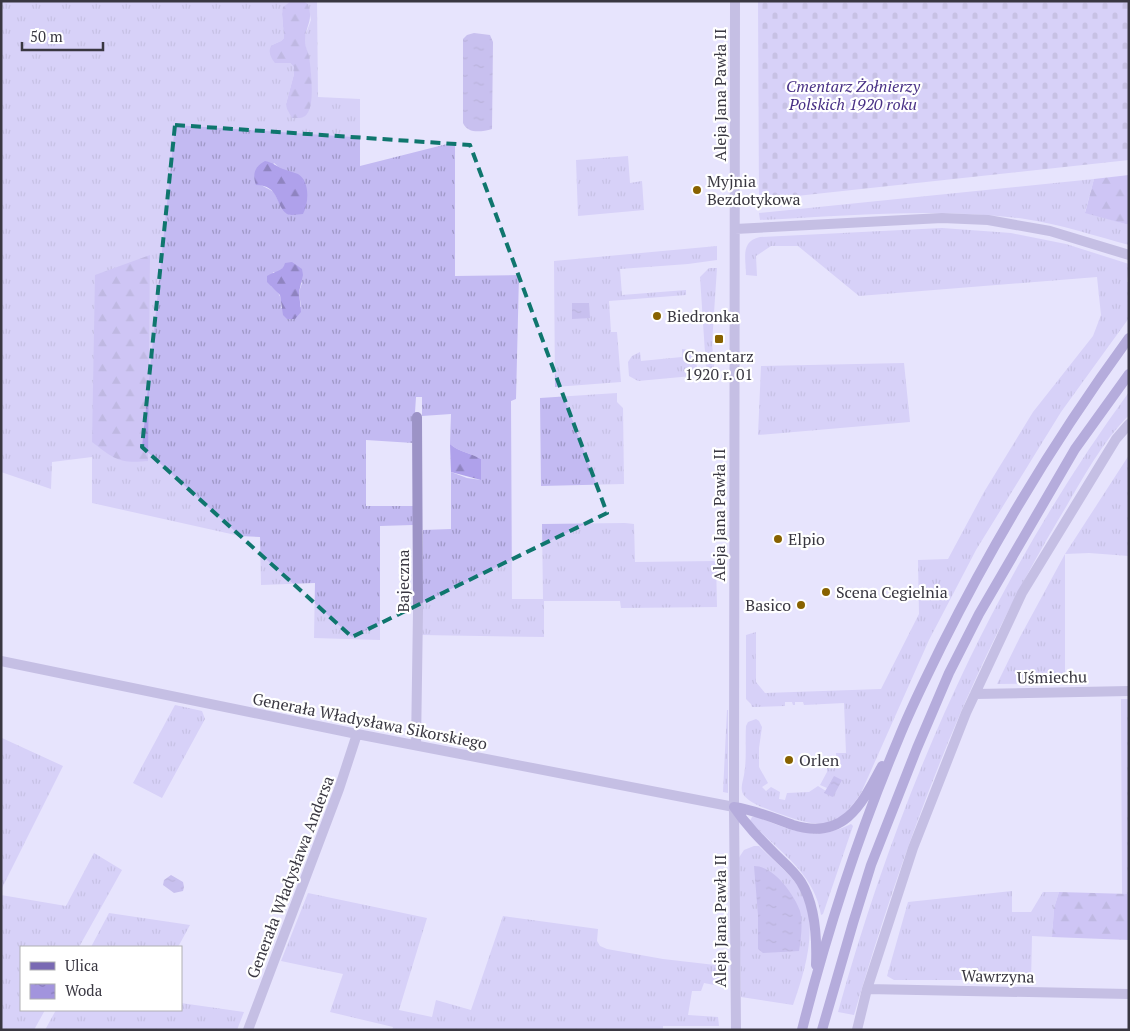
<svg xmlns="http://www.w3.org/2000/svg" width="1130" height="1031" font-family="'PT Serif',serif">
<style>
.grass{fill:url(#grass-tufts);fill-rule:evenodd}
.forest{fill:url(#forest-firs)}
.cemetery{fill:url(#cemetery-stones)}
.water{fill:url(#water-ripples)}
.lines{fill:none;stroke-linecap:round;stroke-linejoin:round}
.minor{stroke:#9c93c6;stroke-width:10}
.tertiary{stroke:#9c93c6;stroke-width:10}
.secondary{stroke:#7969b3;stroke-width:10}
.marked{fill:none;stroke:#0f766e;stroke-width:4;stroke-dasharray:10 6;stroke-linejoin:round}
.poi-dot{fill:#886200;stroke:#fff;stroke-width:2}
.labels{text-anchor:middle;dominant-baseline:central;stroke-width:4.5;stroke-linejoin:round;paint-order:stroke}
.park-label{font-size:16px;font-style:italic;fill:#493186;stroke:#fff}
.street-label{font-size:16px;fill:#393741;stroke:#fff}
.poi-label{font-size:16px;fill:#393741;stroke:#fff;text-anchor:start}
</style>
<defs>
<pattern id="grass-tufts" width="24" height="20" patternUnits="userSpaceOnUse" patternTransform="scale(1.25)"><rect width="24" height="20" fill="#c3baf2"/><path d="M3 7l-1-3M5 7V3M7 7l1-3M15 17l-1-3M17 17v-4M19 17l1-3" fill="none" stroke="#9f98c6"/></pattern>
<pattern id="forest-firs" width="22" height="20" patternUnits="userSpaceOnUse" patternTransform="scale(1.25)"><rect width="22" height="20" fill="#afa1eb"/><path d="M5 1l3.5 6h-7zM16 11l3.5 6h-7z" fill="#8f84c0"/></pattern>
<pattern id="cemetery-stones" width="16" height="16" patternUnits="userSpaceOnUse" patternTransform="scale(1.25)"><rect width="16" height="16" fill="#c3baf2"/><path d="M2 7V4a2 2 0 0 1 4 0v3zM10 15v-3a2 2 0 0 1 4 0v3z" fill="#9f98c6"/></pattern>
<pattern id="water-ripples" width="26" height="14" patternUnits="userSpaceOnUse" patternTransform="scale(1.25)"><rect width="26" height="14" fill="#a294dd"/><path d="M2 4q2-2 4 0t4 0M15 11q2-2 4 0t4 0" fill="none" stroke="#857ab5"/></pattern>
</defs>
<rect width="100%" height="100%" fill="#e7e4fd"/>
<path class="grass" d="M1,1H291L284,7L282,14L284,38L281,41L272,45L286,63H290L294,67V74L286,104L311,76L308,55L305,45V36L311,20L308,4L304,1H317L318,97L360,99V166L455,142V276L519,275L516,399L511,401L512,599H543L542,524L625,523L634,524L635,562L716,561L717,607L621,608L620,601H544V637L422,635L423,530L451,529V472L467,478L481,480V459C471,453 459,452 450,444L451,414L422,416V397H416L413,443L366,440V506H415L413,525L380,526V640L314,638L315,583L261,585L260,537L240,536L92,503V457L52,462L51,489L1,472ZM274,163L281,169L280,204L274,192L261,185ZM284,267L302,283L299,292L301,307L281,308C282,297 279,292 271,286L273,272H279Z
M628,156L630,183L642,181L644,210L578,216L576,160Z
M1094,179L1085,212L1129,225V245C1095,236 1060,224 1025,219C937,207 848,216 760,220L759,213Z
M942,228L1011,233L1066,244L1129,264L1127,282H1129V318L1061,412L976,550L929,640L861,793C834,835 813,826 772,811C762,807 749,803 743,794C740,788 743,781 744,775C747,759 745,742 746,726L748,722L756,719L759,721L762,727L759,748V767L768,783L762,787L766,791L771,787L780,792L779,799L785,800L787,793L809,792L818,786L826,791L825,793L834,776L827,788L820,785L827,772V767H837L836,753H846L844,703L804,705L803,702H795V705H793L792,702H785V706L752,707L751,704L746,699V635L756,632V682L765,693L881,689L919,614L918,560L948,559L984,492L1033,412L1093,336L1101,315L1097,277L859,296L798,246H771L756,256L757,276L746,275C746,259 740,241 760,237Z
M717,246V260L688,264L620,269L622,295L686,290V295L609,301L611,332H617L621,382L555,387L554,261Z
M709,268H717L712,343L715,377L709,374L706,368L700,277Z
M682,349C694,350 697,359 697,371L692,376L638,381L629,376L628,362L632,356L640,352L641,361L682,357Z
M904,363L910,422L758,435L761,366Z
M1129,392V415C1099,445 1079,486 1057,522C966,676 904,844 854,1015L838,1012C900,789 992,580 1129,392Z
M617,393V402L623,408L624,484L541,486L540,398Z
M1129,455V556L1089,553L1065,554V683L997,684L1020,637L1065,554Z
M1121,699H1129V894H1122Z
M175,705L202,711L205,719L162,798L133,783Z
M727,710H728V793L723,792Z
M2,738L63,766L1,890V739Z
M752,817H757C791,830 815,842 851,824L853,826L823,914L821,915C814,871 778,852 750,821Z
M754,846H759C771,858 784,869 795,882C822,917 806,968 793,1005L741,997L738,859L744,850Z
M94,853L122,870L79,947H21V1010H45L34,1030H1V895L66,906Z
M1012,891V912H1031L1043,892H1059L1054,908L1052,937L1032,936L1031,982L1013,980H894L887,976L908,902Z
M308,893L427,918L399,1010L432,1017L436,1000L471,1010L503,916L598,929L597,941L600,946L607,949L663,959L715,965L721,961L723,962L724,987L704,983L701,991H692L688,1015L718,1017L719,1026H663V1030H392L393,1027L330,1012L343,974L281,961Z
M109,913L190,925L178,947H91Z
M181,1003L244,1012L237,1030H45L56,1010H181Z"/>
<path class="forest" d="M291,1H304L308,4C314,22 305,25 305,41C305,47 308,51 309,56C311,70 315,104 307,114C303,119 298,118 292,118L287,109L286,104L294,74V67L290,63H275C271,58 267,51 272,45L281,41L284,38L282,14L283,7Z
M265,161C274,163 276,166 283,169C288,171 293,172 298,174C310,181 309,203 303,214C298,214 291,216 287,214C275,206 280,185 256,185C252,174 255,166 265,161Z
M1129,175V225L1085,213L1094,179Z
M150,255L148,461C120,464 114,459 92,442L95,275Z
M292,262L302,269L303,275L299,292L301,312L295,319H287L283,315L280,295L267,282V276C274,271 283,272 285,263Z
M450,444C459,452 471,453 481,459V480L451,472Z
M1059,892L1129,894V940L1052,937L1054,908Z"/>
<path class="cemetery" d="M758,1H1129V160L759,200Z"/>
<path class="water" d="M474,33L490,35L493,42L492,129C481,132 468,134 463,123V39L467,35Z
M572,303H589L590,318L572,319Z
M834,776L842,780L833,797L824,793Z
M754,866C774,866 794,894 800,911C803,924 801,938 799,951L763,953L758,949V915Z
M171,875L183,882L184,887L183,891L174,893L163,885L164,880Z"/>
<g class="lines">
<path class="minor" d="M1,661L357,734L734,807L736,1030
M975,694L1129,691
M416,745L418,611L417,417
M867,989L1129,994
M248,1030L339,789L357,734
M857,1030L867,989L913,848L966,713L1022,593L1116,439L1129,424"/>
<path class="tertiary" d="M735,229L942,218L988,220L1050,231L1129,255
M734,807L735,1"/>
<path class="secondary" d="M734,807C755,810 773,818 793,825C844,841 862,804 882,766
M734,807C746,825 760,839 775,854C784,863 794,871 801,882C816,906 817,939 816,965
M802,1030C827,931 859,833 898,740C911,707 927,676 942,645C996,537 1058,435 1129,338
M822,1030L853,923L871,865L917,748L949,673L979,614L1075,449L1129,374"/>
</g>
<path d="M0 0H1130V1031H0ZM175,125L470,145L607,513L352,637L142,447Z" fill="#e7e4fd" fill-opacity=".55" fill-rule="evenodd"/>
<path class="marked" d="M175,125L470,145L607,513L352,637L142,447Z"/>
<g class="poi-dot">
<circle cx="697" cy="190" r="5"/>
<circle cx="657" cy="316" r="5"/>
<rect x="714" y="334" width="10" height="10" rx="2.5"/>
<circle cx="778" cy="539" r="5"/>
<circle cx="826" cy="592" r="5"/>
<circle cx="801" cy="605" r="5"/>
<circle cx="789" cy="760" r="5"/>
</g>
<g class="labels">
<g class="park-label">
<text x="853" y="86">Cmentarz Żołnierzy<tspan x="853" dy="18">Polskich 1920 roku</tspan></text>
</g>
<g class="street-label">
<text transform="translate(720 95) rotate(-90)">Aleja Jana Pawła II</text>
<text transform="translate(719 515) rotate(-90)">Aleja Jana Pawła II</text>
<text transform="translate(403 581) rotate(-90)">Bajeczna</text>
<text transform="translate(1052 677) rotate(-1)">Uśmiechu</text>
<text transform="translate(370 721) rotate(11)">Generała Władysława Sikorskiego</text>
<text transform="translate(290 877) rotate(-69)">Generała Władysława Andersa</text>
<text transform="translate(720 921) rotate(-90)">Aleja Jana Pawła II</text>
<text transform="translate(998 976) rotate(1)">Wawrzyna</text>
</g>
<g class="poi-label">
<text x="707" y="181">Myjnia<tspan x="707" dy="18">Bezdotykowa</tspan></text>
<text x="667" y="316">Biedronka</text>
<text x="719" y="356" text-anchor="middle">Cmentarz<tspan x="719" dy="18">1920 r. 01</tspan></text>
<text x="788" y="539">Elpio</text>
<text x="836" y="592">Scena Cegielnia</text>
<text x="791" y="605" text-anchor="end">Basico</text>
<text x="799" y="760">Orlen</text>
</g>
</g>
<rect width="1130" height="1031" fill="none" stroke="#393741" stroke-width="5"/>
<rect x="20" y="946" width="162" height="65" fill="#ffffff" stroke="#b0afb3"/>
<rect x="30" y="962" width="25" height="8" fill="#7969b3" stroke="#b0afb3"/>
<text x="65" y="971" font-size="15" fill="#393741">Ulica</text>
<rect x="30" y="984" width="25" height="15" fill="url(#water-ripples)" stroke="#b0afb3"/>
<text x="65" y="996" font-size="15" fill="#393741">Woda</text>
<path d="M22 42v8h81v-8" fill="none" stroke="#393741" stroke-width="2.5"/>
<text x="30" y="42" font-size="15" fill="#393741" stroke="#ffffff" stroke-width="4" paint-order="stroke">50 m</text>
</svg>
